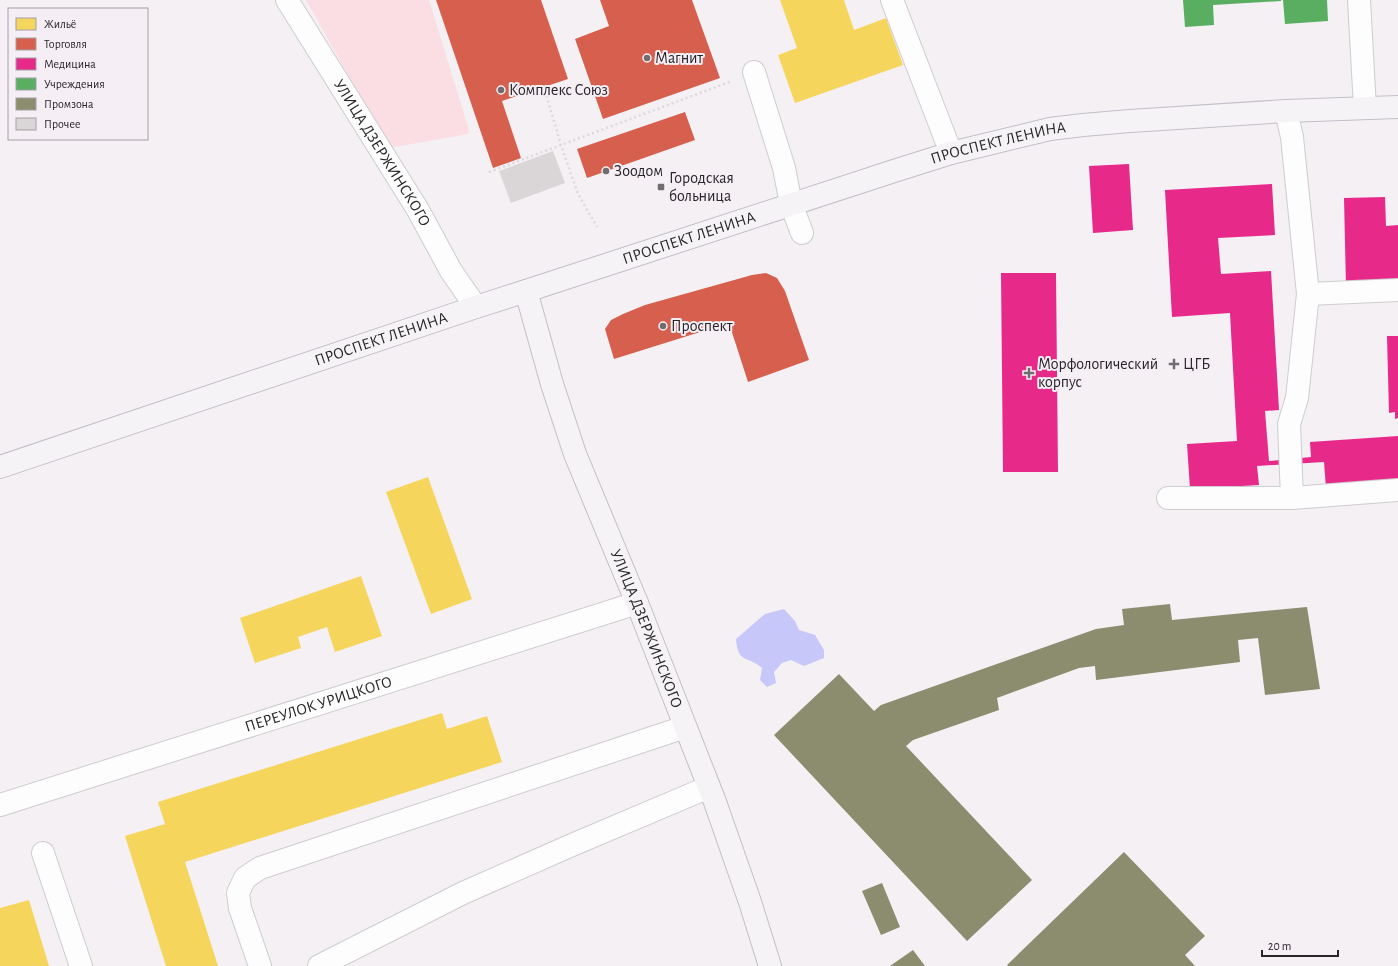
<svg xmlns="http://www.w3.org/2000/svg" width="1398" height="966" font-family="'Alegreya Sans',sans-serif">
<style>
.green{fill:#fadee3}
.water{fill:#c8c7fa}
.homes{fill:#f6d55c}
.shops{fill:#d6604d}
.health{fill:#e7298a}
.public{fill:#5aae61}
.industry{fill:#8c8c6e}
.building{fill:#dad6d8}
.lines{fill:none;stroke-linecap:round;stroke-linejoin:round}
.minor-casing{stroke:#cfcccf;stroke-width:24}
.major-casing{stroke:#c3bec7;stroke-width:24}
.path{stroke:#dbdadb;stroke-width:2.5;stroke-dasharray:2 3;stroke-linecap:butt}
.minor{stroke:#fdfdfd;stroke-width:22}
.major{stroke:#f6f3f7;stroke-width:22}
.poi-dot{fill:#6f6d6f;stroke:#f5eff5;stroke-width:1.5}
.labels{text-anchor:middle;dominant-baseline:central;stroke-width:4;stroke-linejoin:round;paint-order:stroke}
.poi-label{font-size:16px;fill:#282628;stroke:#f5eff5;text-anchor:start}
.street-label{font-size:16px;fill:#282628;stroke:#f5eff5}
</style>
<rect width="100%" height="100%" fill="#f4f0f4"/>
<path class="green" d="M306,0H429L469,130L468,134L389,148Z"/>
<path class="water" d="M784,609L795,621L799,630L815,635L824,650V658L804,666L791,660L782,663L774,672L776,683L767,687L760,680L762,668C747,655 738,664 736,639L765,614Z"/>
<path class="homes" d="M780,0H844L854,30L886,18L903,65L795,103L778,55L797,48Z
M428,477L472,599L431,614L386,492Z
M361,576L382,636L335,652L327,627L298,637L301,648L255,663L240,618Z
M442,713L447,729L487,716L502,762L185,862L218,966H166L125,836L165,824L158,802Z
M29,900L49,966H0V908Z"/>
<path class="shops" d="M436,0H541L568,79L502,101L521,158L493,168Z
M600,0H692L720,78L603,119L575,39L609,26Z
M685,112L695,140L587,178L577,149Z
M766,273L777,278L785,291L809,360L748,382L729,323L614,359L605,329L611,320L623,314L645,305L752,275Z"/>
<path class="health" d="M1129,164L1133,230L1093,233L1089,166Z
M1272,184L1275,235L1218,238L1221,274L1271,271L1279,410L1265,411L1269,461L1311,457L1310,442L1398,436V484L1326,488L1324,462L1257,466L1259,485L1190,489L1187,444L1237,441L1230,313L1172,317L1165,190Z
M1385,197L1386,226L1398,225V284L1346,286L1344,198Z
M1001,273H1056L1058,472H1003Z
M1387,336H1398V418L1395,419V412L1389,413Z"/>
<path class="public" d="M1183,0H1281V1L1213,5L1214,25L1185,27Z
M1283,0H1327L1328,21L1285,24Z"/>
<path class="industry" d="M1170,604L1172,620L1307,607L1320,689L1265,695L1258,638L1238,640L1240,662L1096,680L1095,666L1079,668L997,698L999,710L913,740L906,746L1032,880L967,941L774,735L839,674L874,711L881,705L1096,629L1124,625L1122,609Z
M1124,852L1205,936L1185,955L1195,966H1008L1007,965Z
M882,883L900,927L881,935L862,891Z
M913,950L925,966H890Z"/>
<path class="building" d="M553,151L565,183L511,203L499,171Z"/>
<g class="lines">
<defs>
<g id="minor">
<path id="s1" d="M287,0L418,210L451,271L476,307"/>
<path d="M892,0L951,153"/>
<path d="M1359,0L1365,108"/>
<path d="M754,72L784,168L791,204L802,233"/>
<path d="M1308,294L1398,290"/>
<path d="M1168,498H1292L1289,424L1297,398L1308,294L1292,137L1286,111"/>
<path d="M1292,498L1398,490"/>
<path id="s2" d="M0,805L637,603"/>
<path d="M43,853L81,966"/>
<path d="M260,966L240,908L238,893L245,878L260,868L685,727"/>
<path d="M319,966L463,893L572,845L709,787"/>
</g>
<g id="major">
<path id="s3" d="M526,291L552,384L575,454L637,603L715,802L750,902L770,966"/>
<path id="s4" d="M0,467L476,307L526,291L894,171L951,153L1050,129L1083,125L1130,121L1286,111L1398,107"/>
</g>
</defs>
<use href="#minor" class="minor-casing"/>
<use href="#major" class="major-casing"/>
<path class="path" d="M545,91L561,145L578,194L597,227
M489,172L732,81"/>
<use href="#minor" class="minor"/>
<use href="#major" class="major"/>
</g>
<g class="poi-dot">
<circle cx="647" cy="58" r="4"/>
<circle cx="501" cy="90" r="4"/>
<circle cx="606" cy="171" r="4"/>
<rect x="657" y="183" width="8" height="8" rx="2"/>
<circle cx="663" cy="326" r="4"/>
<path d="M1172 358h4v4h4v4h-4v4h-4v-4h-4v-4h4z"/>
<path d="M1027 367h4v4h4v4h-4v4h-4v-4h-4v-4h4z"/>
</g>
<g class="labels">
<g class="poi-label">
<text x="655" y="58">Магнит</text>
<text x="509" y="90">Комплекс Союз</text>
<text x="614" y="171">Зоодом</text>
<text x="669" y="178">Городская<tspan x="669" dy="18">больница</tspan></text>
<text x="671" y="326">Проспект</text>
<text x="1038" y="364">Морфологический<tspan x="1038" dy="18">корпус</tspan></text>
<text x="1183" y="364">ЦГБ</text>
</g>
<g class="street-label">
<text stroke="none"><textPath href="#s4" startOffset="1050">ПРОСПЕКТ ЛЕНИНА</textPath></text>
<text stroke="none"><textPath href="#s1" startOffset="180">УЛИЦА ДЗЕРЖИНСКОГО</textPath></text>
<text stroke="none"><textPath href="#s4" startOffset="726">ПРОСПЕКТ ЛЕНИНА</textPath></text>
<text stroke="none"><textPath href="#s4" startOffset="402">ПРОСПЕКТ ЛЕНИНА</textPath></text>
<text stroke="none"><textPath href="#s3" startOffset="359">УЛИЦА ДЗЕРЖИНСКОГО</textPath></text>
<text stroke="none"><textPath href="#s2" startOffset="334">ПЕРЕУЛОК УРИЦКОГО</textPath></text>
</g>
</g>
<rect x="8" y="8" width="140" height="132" fill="#f5eff5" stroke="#a39fa3"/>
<rect x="16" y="18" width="20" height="12" fill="#f6d55c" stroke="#a39fa3"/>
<text x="44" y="28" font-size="12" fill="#282628">Жильё</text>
<rect x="16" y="38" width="20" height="12" fill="#d6604d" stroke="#a39fa3"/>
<text x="44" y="48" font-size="12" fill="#282628">Торговля</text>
<rect x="16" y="58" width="20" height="12" fill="#e7298a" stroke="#a39fa3"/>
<text x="44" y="68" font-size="12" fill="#282628">Медицина</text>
<rect x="16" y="78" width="20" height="12" fill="#5aae61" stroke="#a39fa3"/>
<text x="44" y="88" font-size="12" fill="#282628">Учреждения</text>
<rect x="16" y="98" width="20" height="12" fill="#8c8c6e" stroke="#a39fa3"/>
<text x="44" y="108" font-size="12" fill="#282628">Промзона</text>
<rect x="16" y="118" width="20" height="12" fill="#dad6d8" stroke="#a39fa3"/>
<text x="44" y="128" font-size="12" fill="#282628">Прочее</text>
<path d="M1262 950v6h76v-6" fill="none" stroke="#282628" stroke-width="2"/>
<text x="1268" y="950" font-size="12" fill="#282628" stroke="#f5eff5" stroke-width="3" paint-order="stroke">20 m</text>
</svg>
